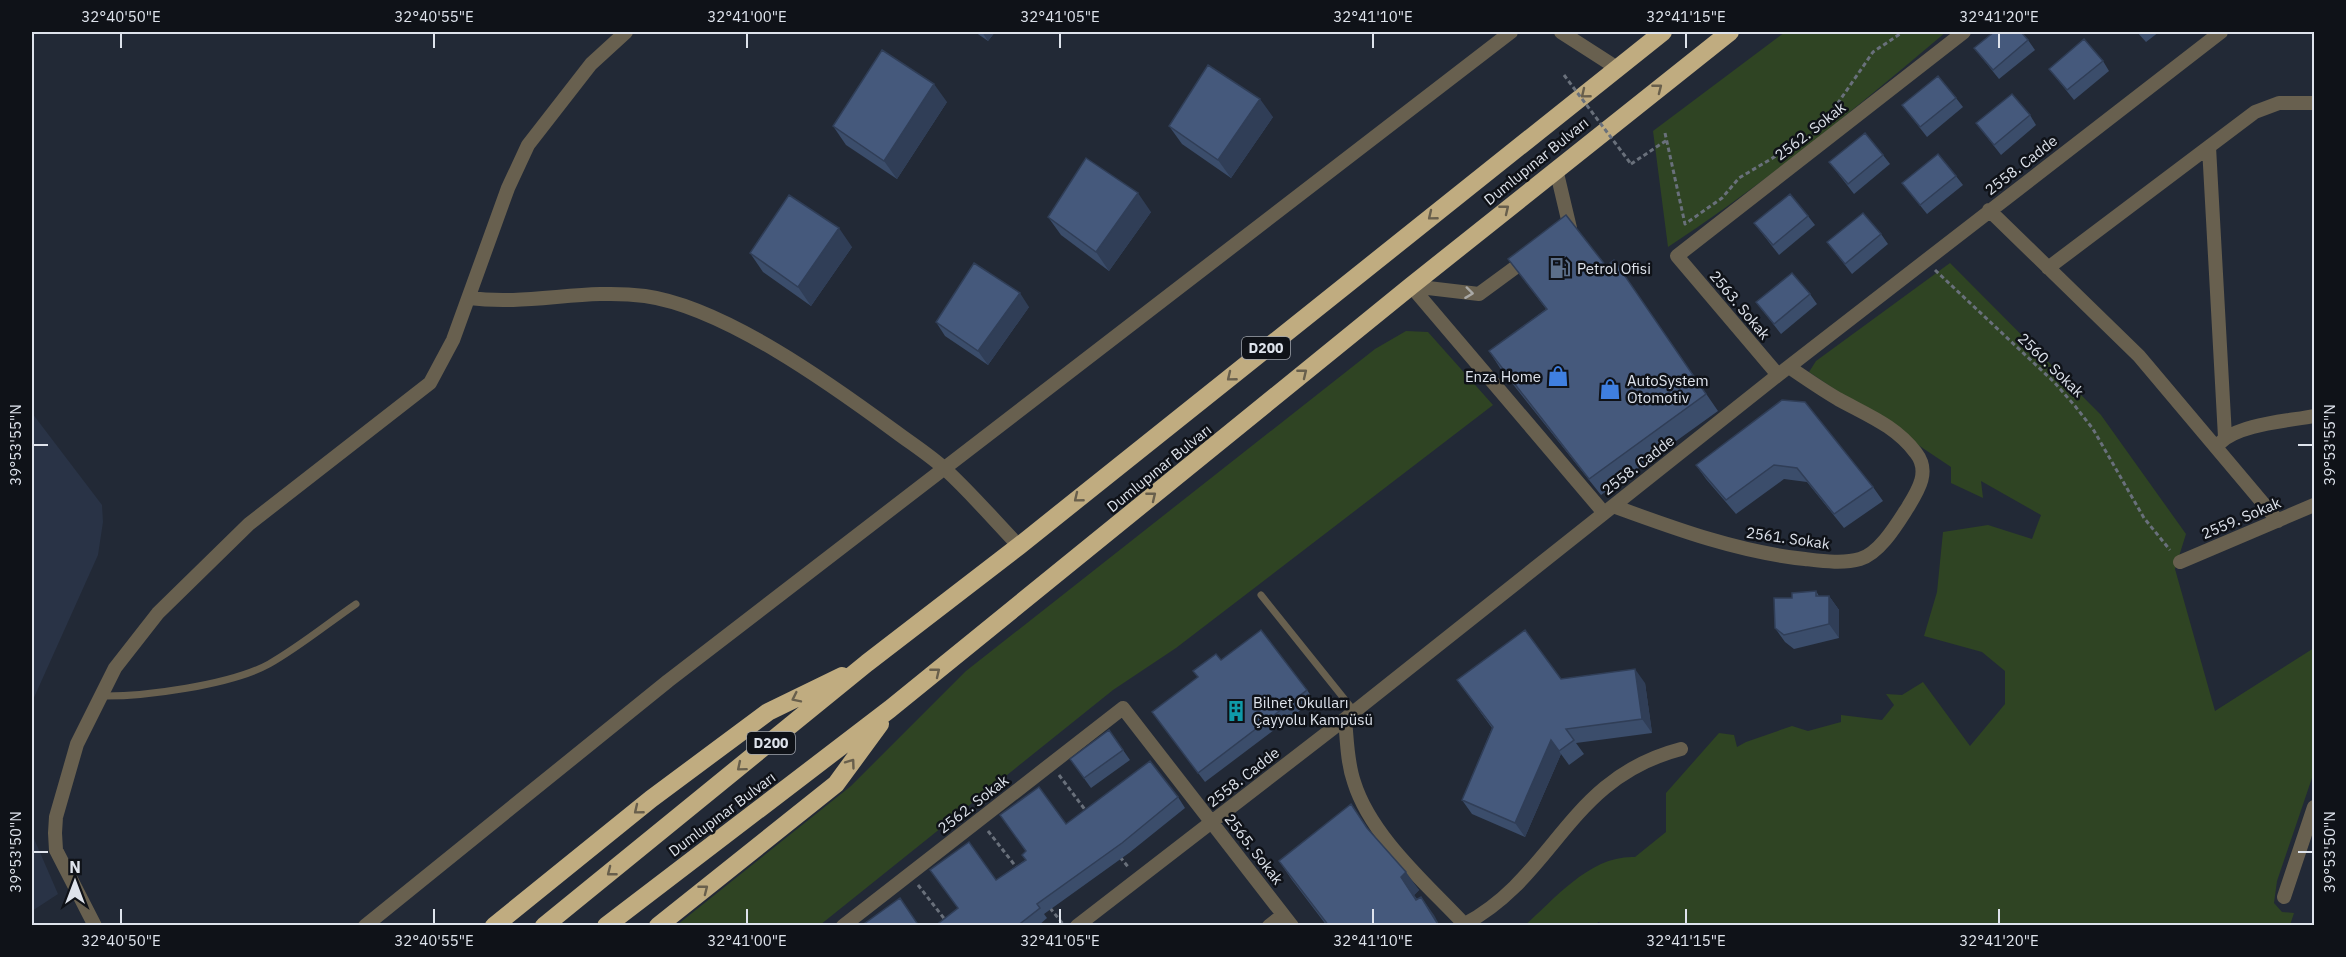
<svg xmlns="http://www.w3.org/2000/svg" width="2346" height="957" font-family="'IBM Plex Sans',sans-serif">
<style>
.built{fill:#293346}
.green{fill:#2f4423}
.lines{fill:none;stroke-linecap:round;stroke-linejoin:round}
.path{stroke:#69707b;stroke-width:3;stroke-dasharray:4.5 3;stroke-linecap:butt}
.lane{stroke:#68604f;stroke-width:7}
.street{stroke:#68604f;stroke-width:14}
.highway{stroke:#c0ac80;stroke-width:18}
.path-bridge{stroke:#69707b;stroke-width:3;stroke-dasharray:4.5 3;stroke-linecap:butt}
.wall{fill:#3b4d6b}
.shaded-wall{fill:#303e57}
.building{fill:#45597c;stroke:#303e57;stroke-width:1.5}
.oneway{stroke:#685f4c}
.oneway2{stroke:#a9a8a5}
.ticks{fill:none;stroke:#dee3ec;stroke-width:2}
.labels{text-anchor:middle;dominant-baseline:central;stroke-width:5;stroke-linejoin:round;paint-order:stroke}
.shield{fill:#0f1218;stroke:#a0a4ac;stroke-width:1.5}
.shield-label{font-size:14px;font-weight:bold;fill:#dee3ec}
.street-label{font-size:15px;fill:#dee3ec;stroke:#0f1218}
.poi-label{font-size:15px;fill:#dee3ec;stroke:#0f1218;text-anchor:start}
.neatline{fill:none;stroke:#dee3ec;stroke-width:2}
.ticks-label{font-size:15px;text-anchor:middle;fill:#dee3ec}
</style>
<rect width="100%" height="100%" fill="#222936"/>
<path class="built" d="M32,413L102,505L103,522L98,555L32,702Z
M32,834L58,894L32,911Z"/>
<path class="green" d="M1785,32H1946C1856,108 1767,182 1668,247L1653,131Z
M1950,263L2101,415L2186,534L2175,569L2215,711L2314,648V772L2277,881L2274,903L2282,912L2294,913L2290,925L1602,926L1599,922L1594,925L1524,926C1555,899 1590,855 1635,857L1666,832V793L1719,733L1734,735L1737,747L1746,742L1792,726L1808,731L1841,722V715L1882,720L1894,705L1886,694L1902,695L1923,682L1970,746L2005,704V671L1982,652L1924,636L1937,592L1943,532L1988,525L2032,539L2041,515L1981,481L1983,498L1951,483V467L1809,372L1816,361Z
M1406,331L1428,332L1493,405L1176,648L1113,690L820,925H677L851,786L966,671L1375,349Z"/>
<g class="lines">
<path class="path" d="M1829,116L1873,52L1903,32
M1665,133L1685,224L1722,198L1739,178L1781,153
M1631,164L1667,140
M1935,270L2054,382L2075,406L2093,429L2144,518L2170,550
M1059,775L1086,811
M988,831L1017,868
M1120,857L1129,868
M918,885L950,926
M1050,908L1063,924"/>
<path class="lane" d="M1261,595L1354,711
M99,696C143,697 231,685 269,664C299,647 327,624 356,604"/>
<path class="street" d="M1561,32L1617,68
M2209,147L2225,437
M1556,169L1570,228L1566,231
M1989,210L2139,356L2278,521
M2048,268L2255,112L2279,103H2314
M1411,286L1604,513
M1411,286L1479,294L1528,258
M469,298C529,306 584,288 645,296C724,307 832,385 896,432C912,444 931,456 946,470C972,494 995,521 1019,546
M1778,375L1677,256L1964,32
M2220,443C2238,424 2289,421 2314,416
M1613,506C1676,529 1738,552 1805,559C1822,561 1843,564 1860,559C1880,553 1897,524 1908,507C1919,489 1930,471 1916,453C1896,426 1867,415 1838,399C1821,389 1805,378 1789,367
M2180,562L2314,505
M1345,719C1347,739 1347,762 1354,782C1371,837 1428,885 1466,926
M2284,897L2314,807
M1465,924C1556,875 1568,778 1681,749
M95,926L56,850L55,833L56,817L77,744L115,668L158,613L249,524L430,383L453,340L508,188L528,145L591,64L626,32
M365,926L668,681L1511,32
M843,926L1123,708L1292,926
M1077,926L1345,719L1778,375L2221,32
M1269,926L1283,915"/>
<path class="highway" d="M494,926L651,799L768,712L842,676
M544,926L867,663L1019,546L1663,32
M606,926L890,709L1411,286L1730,32
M658,926L836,784L880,724"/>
<path class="path-bridge" d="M1564,75L1631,164"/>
</g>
<path class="wall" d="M975,32H995L988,41Z
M2137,32H2159L2146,42Z
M2028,40L2035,50L1999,79L1974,48Z
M2103,61L2109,71L2074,100L2049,69Z
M1956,98L1963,107L1927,137L1902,105Z
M947,102L897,179L846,145L833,126Z
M2030,115L2036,125L2001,155L1976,123Z
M1273,117L1231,178L1182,144L1169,126Z
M1883,155L1890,164L1854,194L1829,162Z
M1956,176L1963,185L1927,214L1902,183Z
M1151,212L1109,271L1061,235L1048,217Z
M1808,216L1815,225L1779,255L1754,223Z
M1881,234L1888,244L1852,274L1827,242Z
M852,247L811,306L763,272L750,253Z
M1508,259L1606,266L1614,260L1718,411L1601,495L1500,368L1489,351L1546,309Z
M1810,294L1817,304L1781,334L1756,302Z
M1029,307L988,365L945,336L936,322Z
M1782,400L1873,487L1883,501L1844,528L1807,482L1784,479L1736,514L1706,479L1696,465Z
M1816,591L1819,596H1829L1839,610V638L1794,649L1785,642L1775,628L1792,598Z
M1221,660L1307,690L1314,700L1205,782L1152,712Z
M1457,680L1645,683L1652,733L1576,743L1584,754L1569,765L1561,754L1525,837L1472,814L1462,800L1492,728Z
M1109,730L1130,760L1091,788L1070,759Z
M1178,797L1185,808L1129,853L1044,914L1047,918L1038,926H935L996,880L1025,860L1066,824Z
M1368,829L1419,890L1414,895L1417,899L1421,897L1440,926H1327L1292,880L1279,861Z"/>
<path class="shaded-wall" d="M982,32H995L988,41Z
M934,84L947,102L897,179L884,161Z
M1260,99L1273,117L1231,178L1218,160Z
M1138,193L1151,212L1109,271L1096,252Z
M839,228L852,247L811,306L798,287Z
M1020,293L1029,307L988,365L978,351Z
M1829,596L1839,610V638L1829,624Z
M1635,669L1645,683L1652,733L1642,719Z
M1551,740L1561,754L1525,837L1515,823Z
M1406,872L1419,890L1414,895L1429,918L1416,900L1401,877Z
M1421,897L1434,915L1440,926H1439Z"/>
<path class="building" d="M1994,32H2021L2028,40L1993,70L1974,48Z
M2084,39L2103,61L2067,90L2049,69Z
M882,50L934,84L884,161L833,126Z
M1208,65L1260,99L1218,160L1169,126Z
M1938,76L1956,98L1920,127L1902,105Z
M2012,94L2030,115L1994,145L1976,123Z
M1865,133L1883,155L1848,184L1829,162Z
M1938,154L1956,176L1920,205L1902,183Z
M1086,158L1138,193L1096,252L1048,217Z
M1790,194L1808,216L1773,245L1754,223Z
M789,195L839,228L798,287L750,253Z
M1863,213L1881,234L1845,264L1827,242Z
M1566,215L1606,266L1614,260L1706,394L1589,479L1489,351L1547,309L1508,259Z
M974,263L1020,293L978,351L936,322Z
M1792,273L1810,294L1774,324L1756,302Z
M1782,400L1805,402L1873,487L1834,514L1797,468L1774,465L1726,500L1696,465Z
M1816,591V596H1829V624L1784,635L1775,628L1774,598H1792V593Z
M1261,630L1307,690L1198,773L1152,712L1198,677L1193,671L1216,654L1221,660Z
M1525,630L1561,679L1635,669L1642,719L1566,729L1574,740L1559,751L1551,740L1515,823L1462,800L1493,727L1457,680Z
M1109,730L1123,750L1084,778L1070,759Z
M1150,761L1178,797L1122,843L1037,904L1040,908L1017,926H935L958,908L930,870L969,842L996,880L1026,860L1022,855L1026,851L1000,815L1039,787L1066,824Z
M1351,804L1367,828L1406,872L1401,877L1416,900L1421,897L1439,926H1329L1279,861Z
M900,898L919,926H861Z"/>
<defs><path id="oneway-chevron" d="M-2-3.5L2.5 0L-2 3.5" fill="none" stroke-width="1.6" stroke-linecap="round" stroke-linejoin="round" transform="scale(1.5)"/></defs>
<g class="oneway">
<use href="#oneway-chevron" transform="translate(1658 88) rotate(-38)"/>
<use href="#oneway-chevron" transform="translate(1585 94) rotate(141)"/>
<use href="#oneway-chevron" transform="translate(1505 209) rotate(-39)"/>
<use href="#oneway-chevron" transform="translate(1432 216) rotate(141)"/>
<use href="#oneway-chevron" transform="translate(1303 373) rotate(-39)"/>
<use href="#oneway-chevron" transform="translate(1231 377) rotate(141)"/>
<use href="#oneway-chevron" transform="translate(1152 496) rotate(-39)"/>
<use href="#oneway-chevron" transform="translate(1078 498) rotate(141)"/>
<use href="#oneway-chevron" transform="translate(936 672) rotate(-39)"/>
<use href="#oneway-chevron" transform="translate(796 698) rotate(154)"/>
<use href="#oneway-chevron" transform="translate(851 763) rotate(-54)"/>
<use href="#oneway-chevron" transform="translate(741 767) rotate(140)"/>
<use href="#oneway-chevron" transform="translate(638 810) rotate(141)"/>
<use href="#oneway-chevron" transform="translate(611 872) rotate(142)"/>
<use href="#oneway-chevron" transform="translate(704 889) rotate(-38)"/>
</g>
<use class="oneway2" href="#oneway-chevron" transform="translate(1469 293) rotate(7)"/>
<path class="ticks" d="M121,33V48M434,33V48M747,33V48M1060,33V48M1373,33V48M1686,33V48M1999,33V48M33,445H48M2298,445H2313M33,852H48M2298,852H2313M121,909V924M434,909V924M747,909V924M1060,909V924M1373,909V924M1686,909V924M1999,909V924"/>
<defs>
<symbol id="fuel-bare" viewBox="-9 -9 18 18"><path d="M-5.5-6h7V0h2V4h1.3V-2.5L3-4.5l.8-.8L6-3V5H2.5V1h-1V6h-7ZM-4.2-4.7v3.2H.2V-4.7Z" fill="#5c6f8a" stroke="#0f1218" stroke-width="2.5" paint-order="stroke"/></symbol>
<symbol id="shop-bare" viewBox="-9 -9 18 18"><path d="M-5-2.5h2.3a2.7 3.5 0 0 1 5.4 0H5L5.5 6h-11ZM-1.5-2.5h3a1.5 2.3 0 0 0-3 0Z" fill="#3f7fe0" stroke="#0f1218" stroke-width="2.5" paint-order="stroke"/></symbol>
<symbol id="building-bare" viewBox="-9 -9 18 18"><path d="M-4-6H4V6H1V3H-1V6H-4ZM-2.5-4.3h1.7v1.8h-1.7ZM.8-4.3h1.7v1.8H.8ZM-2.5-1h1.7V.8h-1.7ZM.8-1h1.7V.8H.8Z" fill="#0f9aa8" stroke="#0f1218" stroke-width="2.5" paint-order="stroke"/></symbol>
</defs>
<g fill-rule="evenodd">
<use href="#fuel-bare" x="1545" y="253" width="30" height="30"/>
<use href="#shop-bare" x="1543" y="361" width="30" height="30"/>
<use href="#shop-bare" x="1595" y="374" width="30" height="30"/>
<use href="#building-bare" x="1221" y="696" width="30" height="30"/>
</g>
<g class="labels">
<g class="shield">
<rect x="1242" y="337" width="48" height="22" rx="4.5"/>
<rect x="747" y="732" width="48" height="22" rx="4.5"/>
</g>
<g class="shield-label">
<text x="1266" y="348">D200</text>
<text x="771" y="743">D200</text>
</g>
<g class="street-label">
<text transform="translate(1810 131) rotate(-38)">2562. Sokak</text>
<text transform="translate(1536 161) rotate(-39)">Dumlupınar Bulvarı</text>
<text transform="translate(2021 165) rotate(-38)">2558. Cadde</text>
<text transform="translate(1740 305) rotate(50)">2563. Sokak</text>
<text transform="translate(2051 365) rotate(44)">2560. Sokak</text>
<text transform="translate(1638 465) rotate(-38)">2558. Cadde</text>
<text transform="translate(1159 468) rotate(-39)">Dumlupınar Bulvarı</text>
<text transform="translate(2241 518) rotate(-23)">2559. Sokak</text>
<text transform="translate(1788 538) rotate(8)">2561. Sokak</text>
<text transform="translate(1243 777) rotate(-38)">2558. Cadde</text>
<text transform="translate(973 804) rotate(-38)">2562. Sokak</text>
<text transform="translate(722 814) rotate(-37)">Dumlupınar Bulvarı</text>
<text transform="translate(1254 849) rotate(52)">2565. Sokak</text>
</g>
<g class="poi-label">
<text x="1577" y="268">Petrol Ofisi</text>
<text x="1541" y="376" text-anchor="end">Enza Home</text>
<text x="1627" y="380">AutoSystem<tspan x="1627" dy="17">Otomotiv</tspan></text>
<text x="1253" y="702">Bilnet Okulları<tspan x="1253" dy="17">Çayyolu Kampüsü</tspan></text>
</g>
</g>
<rect width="2346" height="957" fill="none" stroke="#0f1218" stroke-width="66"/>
<g transform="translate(75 882)" stroke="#0f1218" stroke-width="4.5" paint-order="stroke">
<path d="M0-4.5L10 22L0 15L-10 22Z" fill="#dee3ec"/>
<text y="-9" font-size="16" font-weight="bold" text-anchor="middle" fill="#dee3ec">N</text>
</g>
<rect x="33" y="33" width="2280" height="891" class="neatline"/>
<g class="ticks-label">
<text x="121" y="22">32°40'50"E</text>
<text x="434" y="22">32°40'55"E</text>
<text x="747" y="22">32°41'00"E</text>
<text x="1060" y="22">32°41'05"E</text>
<text x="1373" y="22">32°41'10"E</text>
<text x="1686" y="22">32°41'15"E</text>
<text x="1999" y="22">32°41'20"E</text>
<text transform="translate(16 445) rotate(-90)" y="5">39°53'55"N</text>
<text transform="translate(2330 445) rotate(-90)" y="5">39°53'55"N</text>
<text transform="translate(16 852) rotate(-90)" y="5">39°53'50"N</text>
<text transform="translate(2330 852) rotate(-90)" y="5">39°53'50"N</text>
<text x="121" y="946">32°40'50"E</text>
<text x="434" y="946">32°40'55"E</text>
<text x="747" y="946">32°41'00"E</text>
<text x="1060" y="946">32°41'05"E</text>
<text x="1373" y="946">32°41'10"E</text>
<text x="1686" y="946">32°41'15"E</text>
<text x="1999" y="946">32°41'20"E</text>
</g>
</svg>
